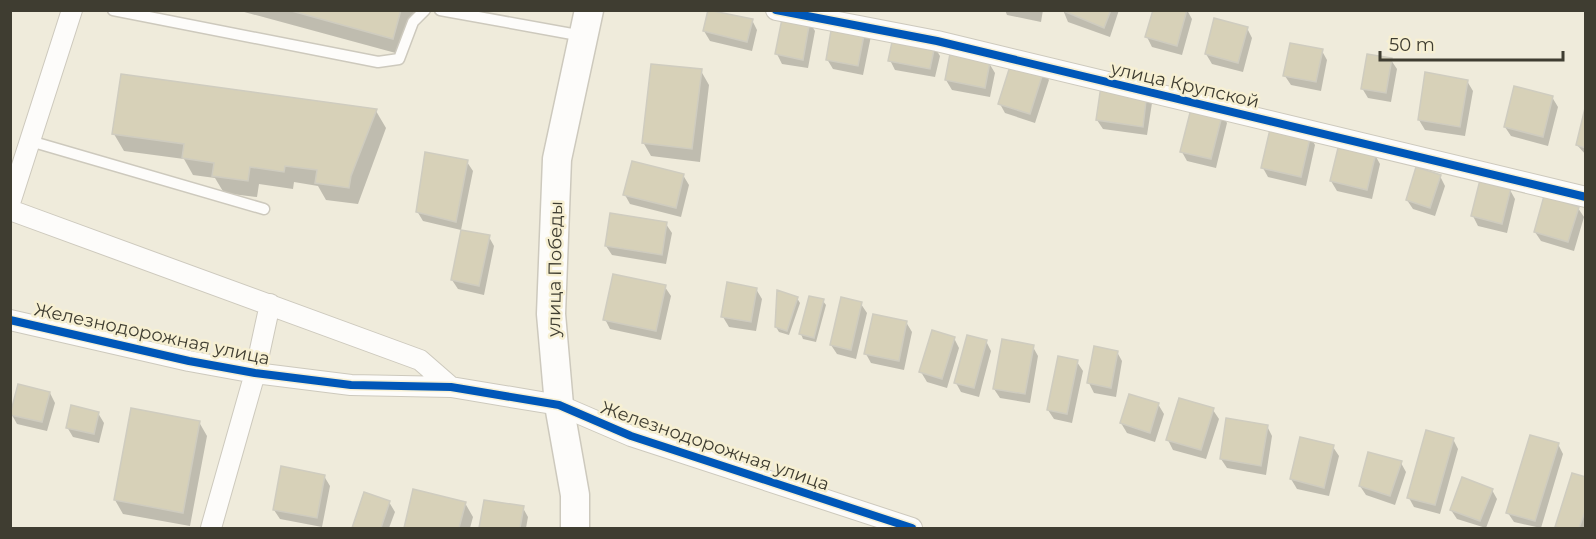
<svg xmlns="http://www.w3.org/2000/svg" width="1596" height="539" font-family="Montserrat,sans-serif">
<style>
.shadow{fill:#0003}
.building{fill:#d7d1b8;stroke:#cfccbf;stroke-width:1.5}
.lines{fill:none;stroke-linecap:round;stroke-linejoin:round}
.lane-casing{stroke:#cdc9bd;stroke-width:13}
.street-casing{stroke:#cdc9bd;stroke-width:22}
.secondary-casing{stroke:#cdc9bd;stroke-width:31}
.lane{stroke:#fdfcfa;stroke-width:10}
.street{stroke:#fdfcfa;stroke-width:20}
.secondary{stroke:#fdfcfa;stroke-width:28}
.cycleway-casing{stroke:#f7f0d3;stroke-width:11}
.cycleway{stroke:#0057b8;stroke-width:8}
.labels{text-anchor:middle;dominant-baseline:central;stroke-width:5;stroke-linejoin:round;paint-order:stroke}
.street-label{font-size:18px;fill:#3f3d31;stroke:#f7f0d3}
</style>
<rect width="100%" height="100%" fill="#efebdb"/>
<path class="shadow" d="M237,10H415L403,55Z
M709,10L752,20L757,30L752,51L710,41L704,31Z
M1005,10H1043L1041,22L1007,15Z
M1063,10H1119L1110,37L1068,22Z
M1154,10H1187L1192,19L1182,55L1152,47L1147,37Z
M809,21L815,31L808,68L782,64L777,54Z
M865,26L871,36L863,75L833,69L827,59Z
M1247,28L1252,38L1243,72L1212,64L1206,54Z
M934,46L940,56L935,77L895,70L890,60Z
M1322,51L1327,60L1321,91L1291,85L1285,76Z
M1391,60L1397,69L1391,102L1368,98L1362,88Z
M989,63L995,73L990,97L952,90L946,80Z
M701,71L709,85L700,162L651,156L643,142Z
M1043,71L1049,80L1035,123L1005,113L1000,104Z
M1467,81L1473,91L1465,136L1425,130L1419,120Z
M1146,94L1152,103L1147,135L1103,129L1097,120Z
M1552,97L1558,107L1548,146L1511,136L1505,127Z
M376,111L386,128L358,204L326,200L318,186L294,182L293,189L259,184L257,197L224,193L215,178L193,175L184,159L124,151L114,134Z
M1222,113L1227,123L1216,168L1187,161L1182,152Z
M1586,114V155L1577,145Z
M1310,136L1315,145L1306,186L1268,177L1263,168Z
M1375,155L1380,164L1372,199L1337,191L1331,181Z
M467,162L473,171L461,230L423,221L417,211Z
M683,175L689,185L681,217L630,204L625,195Z
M1440,176L1445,186L1435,216L1413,209L1407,200Z
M1510,190L1515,199L1507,233L1478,226L1473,216Z
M1578,208L1584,217L1574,251L1541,241L1535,232Z
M666,224L672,233L666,264L612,255L606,246Z
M489,237L494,246L484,295L458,289L452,280Z
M665,287L671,296L661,340L610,329L605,319Z
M756,289L762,299L756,331L729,327L723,317Z
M797,298L800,303L789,335L779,332L776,327Z
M823,301L826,305L816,342L803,339L801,334Z
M861,304L867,313L856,359L837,354L831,345Z
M906,322L912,332L904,370L871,363L866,354Z
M954,338L959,348L947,388L927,382L921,372Z
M986,341L991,351L979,397L961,392L956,383Z
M1033,347L1038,356L1030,403L1000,398L994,389Z
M1117,352L1122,361L1116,397L1094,393L1089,383Z
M1077,362L1083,371L1072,423L1054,419L1048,410Z
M50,393L55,403L47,431L17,424L12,415Z
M1158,404L1164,414L1155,442L1127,433L1121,423Z
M1213,410L1219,419L1206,459L1173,450L1168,440Z
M98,413L104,423L99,443L73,437L67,427Z
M199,422L207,436L190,526L123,514L115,500Z
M1267,426L1272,436L1266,475L1227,468L1221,459Z
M1453,439L1458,449L1440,514L1414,507L1409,498Z
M1558,444L1563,454L1541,528L1514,522L1508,513Z
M1333,447L1339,456L1329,496L1297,489L1291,479Z
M1401,463L1406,472L1395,505L1366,495L1360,486Z
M324,476L330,486L322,527L280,519L274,510Z
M1586,479V528H1557L1556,527Z
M1492,490L1497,499L1486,528L1457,519L1451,510Z
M415,491L465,503L473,517L470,528H405Z
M365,494L389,502L395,512L389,528H354Z
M485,502L523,508L528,517L526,528H481Z"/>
<path class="building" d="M288,10H401L393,39Z
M708,10L753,19L747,42L703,31Z
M1061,10H1111L1104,28Z
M1153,10H1187L1177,46L1145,37Z
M783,14L810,20L803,60L775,54Z
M1214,18L1248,27L1238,63L1205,54Z
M833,19L866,25L858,66L826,60Z
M893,37L935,45L930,69L888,61Z
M1290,43L1323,49L1316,82L1283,76Z
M950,54L990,62L985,88L945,80Z
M1367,54L1392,58L1386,93L1361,89Z
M1012,60L1044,70L1030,114L998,104Z
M651,64L702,69L692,149L642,143Z
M1425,72L1468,80L1460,127L1418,120Z
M121,74L377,109L351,176L349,188L315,183L317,170L285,166L284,172L250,167L248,181L212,176L214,163L182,158L184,144L112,134Z
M1101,86L1147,92L1143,127L1096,120Z
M1514,86L1553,96L1543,137L1504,127Z
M1192,105L1223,112L1211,159L1180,152Z
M1585,108H1586V148L1576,145Z
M1271,125L1311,134L1301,177L1261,168Z
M1339,144L1376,153L1367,190L1330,181Z
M425,152L468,160L456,222L416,212Z
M632,161L684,174L676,208L623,195Z
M1416,167L1441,175L1430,208L1406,200Z
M1480,180L1511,188L1502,224L1471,216Z
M1544,196L1579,207L1568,242L1534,232Z
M610,213L667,222L662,255L605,246Z
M461,230L490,235L479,286L451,280Z
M613,274L666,285L656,331L603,320Z
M727,282L757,288L751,322L721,317Z
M777,290L798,297L787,331L775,327Z
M809,296L824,299L814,338L799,334Z
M841,297L862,302L851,350L830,345Z
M873,314L907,321L899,361L864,354Z
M932,330L955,337L942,379L919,372Z
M967,335L987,340L974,388L954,383Z
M1002,339L1034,345L1025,394L993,389Z
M1094,346L1118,351L1111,388L1087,383Z
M1058,356L1078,360L1067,414L1047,410Z
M18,384L50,392L42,422L10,415Z
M1129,394L1159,403L1150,433L1120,423Z
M1179,398L1214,408L1201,450L1166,440Z
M71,405L99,412L94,434L66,428Z
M131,408L200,421L183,513L114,500Z
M1226,418L1268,425L1261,466L1220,459Z
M1426,430L1454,438L1435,505L1407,498Z
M1530,435L1559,443L1535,521L1506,513Z
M1300,437L1334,445L1324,488L1290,479Z
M1368,452L1402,461L1390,496L1359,486Z
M281,466L325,475L317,518L273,510Z
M1572,473L1586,477V509L1579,528H1559L1555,527Z
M1462,477L1493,489L1480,521L1450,510Z
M413,489L466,502L459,528H404Z
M364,492L390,501L381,528H352Z
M484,500L524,506L520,528H479Z"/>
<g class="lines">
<defs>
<path id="lane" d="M113,10L378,62L399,59L413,22L425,10
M440,10L583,36
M30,141L264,209"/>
<path id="street" d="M776,10L937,41L1586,197
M10,203L72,10
M10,210L420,360L451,387
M10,320L189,361L255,373L351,385L451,387L559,405L631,436L912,528
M211,528L255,373L270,304"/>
<path id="secondary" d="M575,528V495L559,405L551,314L557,159L589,10"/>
</defs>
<use href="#lane" class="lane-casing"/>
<use href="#street" class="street-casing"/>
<use href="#secondary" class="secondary-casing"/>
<use href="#lane" class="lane"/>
<use href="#street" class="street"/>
<use href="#secondary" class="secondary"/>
<defs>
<path id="cycleway" d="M776,10L937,41L1586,197
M10,320L189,361L255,373L351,385L451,387L559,405L631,436L912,528"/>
</defs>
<use href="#cycleway" class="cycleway-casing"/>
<use href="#cycleway" class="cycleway"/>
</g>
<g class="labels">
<g class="street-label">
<text transform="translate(1185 85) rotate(13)">улица Крупской</text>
<text transform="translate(555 269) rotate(-89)">улица Победы</text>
<text transform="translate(152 334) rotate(12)">Железнодорожная улица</text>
<text transform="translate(715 446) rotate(19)">Железнодорожная улица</text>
</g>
</g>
<rect width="1596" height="539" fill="none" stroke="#3f3d31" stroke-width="24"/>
<path d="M1380 51v9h183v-9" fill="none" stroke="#3f3d31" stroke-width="3"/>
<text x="1389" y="51" font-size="18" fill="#3f3d31" stroke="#f7f0d3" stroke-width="4.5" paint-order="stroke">50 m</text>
</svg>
